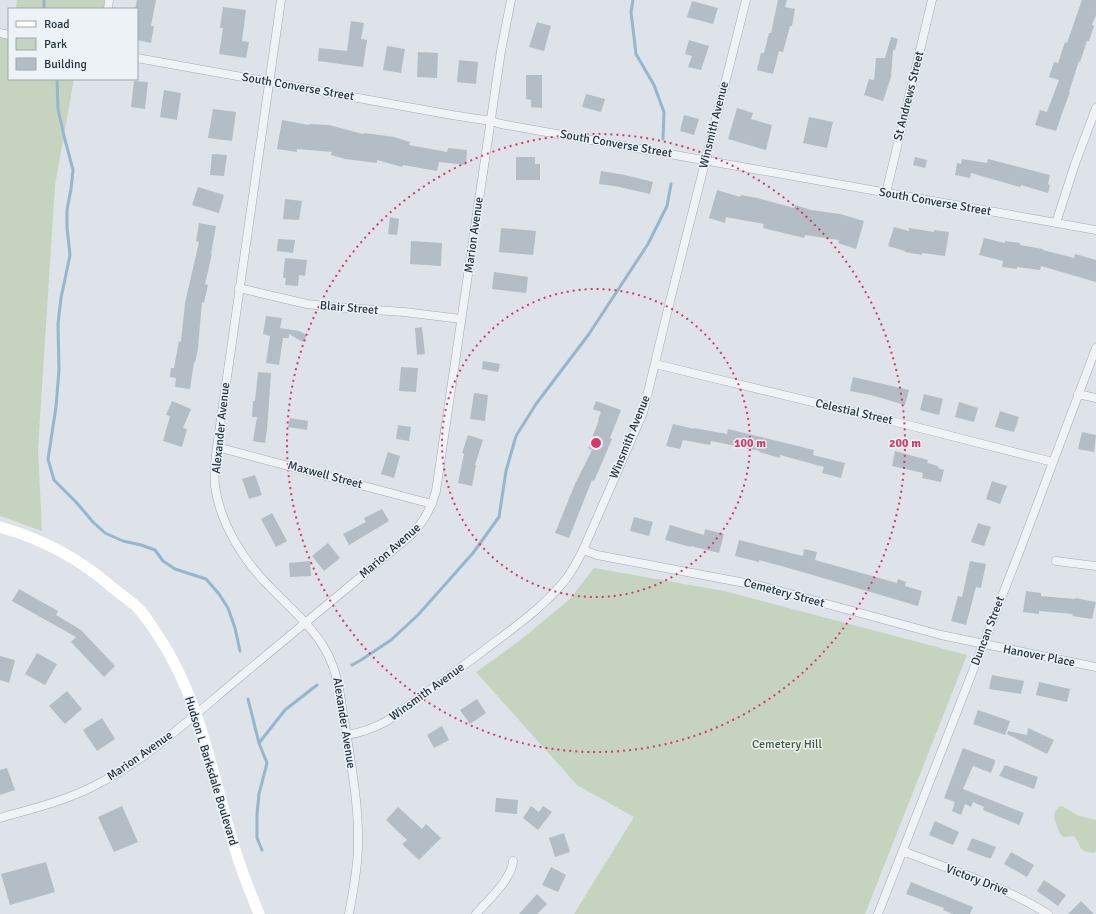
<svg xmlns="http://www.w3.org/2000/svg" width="1096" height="914" font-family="Signika,sans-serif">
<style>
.green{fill:#c6d3be}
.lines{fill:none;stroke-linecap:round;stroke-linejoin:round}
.stream{stroke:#95b6cc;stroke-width:3}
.building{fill:#b4bdc6}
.street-casing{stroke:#a2abb2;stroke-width:9}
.street{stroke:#f0f3f6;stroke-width:8}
.secondary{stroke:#fff;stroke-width:11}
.ring{fill:none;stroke:#d83864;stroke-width:2;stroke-dasharray:2 4}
.labels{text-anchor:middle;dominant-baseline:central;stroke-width:3;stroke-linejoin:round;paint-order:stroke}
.street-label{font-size:12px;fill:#263340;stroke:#edf2f6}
.park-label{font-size:12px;fill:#3f5d32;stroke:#edf2f6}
.centre{fill:#d83864;stroke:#edf2f6;stroke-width:2}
.ring-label{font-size:12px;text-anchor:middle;font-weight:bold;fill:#d83864;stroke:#edf2f6;stroke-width:3;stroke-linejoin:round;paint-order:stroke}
</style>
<rect width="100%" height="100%" fill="#dde3e8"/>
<path class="green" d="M17,0H109L108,9H16Z
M0,33L9,35V79H74L55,185L38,449L42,531L0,516Z
M594,568L724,591L967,655L865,914H574L634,817L577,785L476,672L518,642L569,600Z
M1060,806C1068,808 1070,812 1077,815C1084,818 1090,818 1096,820V851L1094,853C1075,851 1083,845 1074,836L1063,837C1059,833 1059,831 1057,826C1054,818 1052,812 1060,806Z"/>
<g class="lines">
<path class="stream" d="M44,0V9
M633,0L631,12L636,54L654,85L664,112L663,139
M57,79L58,109L64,136L73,170L71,189L67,210V228L70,255L61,298L58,324L59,370L56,407L48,459L54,480L76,502L93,522L105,533L123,541L141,545L155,550L163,561L175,569L206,579L219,594L228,608L235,628L240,651
M352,665L361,660L391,640L418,615L473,553L499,517L506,471L516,436L536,404L589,334L648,244L667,206L671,184
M248,699L259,743L267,763L259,794L257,814V838L262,850
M259,743L285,710L317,685"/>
</g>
<path class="building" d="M137,0H156L151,26H154L151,43L137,40V9H135Z
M778,0H787L785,7L795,9L792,26H790L783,52L779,51L773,74L757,70L761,53H764L769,33H771Z
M1082,0H1096V15L1092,25L1094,26L1089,41H1087L1080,62L1079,61L1069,92H1070L1064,108L1056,131L1035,125L1040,110L1047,112L1059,80L1049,77L1054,62L1058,63L1065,42L1067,43Z
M692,1L718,8L713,24L687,17Z
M223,7L246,10L242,41L249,42L246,58L219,54L223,28H220Z
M351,21L364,23L361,39L367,40L363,67L318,61L319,48L347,51Z
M537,22L551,26L544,51L529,47Z
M891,37L898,39L895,50H893L891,77L883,101L864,95L869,79L874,80L876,58H885Z
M689,40L709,46L701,70L688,67L692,56L685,54Z
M387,46L405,49L401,73L383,70Z
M418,52L438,53L437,78L417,77Z
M459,60L478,62L476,84L457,82Z
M526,75H542V108L531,107V100L526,99Z
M134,81L148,82L145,109L131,107Z
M164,90L181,93L177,120L160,117Z
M586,94L605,99L601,112L582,107Z
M737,108L753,113L751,119L772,125L766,150L728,139Z
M213,109L236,112L232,141L208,138Z
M684,115L699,119L694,135L680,131Z
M809,117L833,122L827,148L803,143Z
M282,120L309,125V124L329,125L363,134L364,133L394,137L410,142L409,145L447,152L448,148L467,150L466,165L439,162L437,171L403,165L402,167L377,160V163L345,159L331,155L332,152L297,149V152L277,149Z
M212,154L227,155L224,176L210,175Z
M516,157H535V164H540V180H516Z
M915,157L927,160L925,168L913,165Z
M962,159L987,163L988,159L1050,175L1048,184L1050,185L1048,193L1021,185L1020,187L971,173L970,178L955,175L957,163L961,164Z
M601,171L625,175L653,182L650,194L615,186L599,184Z
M198,187L224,195L219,213L192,205Z
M717,190L740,197L741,195L757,198L794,208L795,205L811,210L840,214L864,221L856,249L838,243L839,240L805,235L804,238L763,228L764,224L726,217L725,223L709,218Z
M285,199L302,201L299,220L283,219Z
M390,217L399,219L397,235L388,234Z
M199,223L216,226L211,254H212L205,284L208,285L204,303L202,302L198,348L195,363L194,362L190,389L175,387L176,378L170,377L171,368H174L179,341L181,342L185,303L199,242L196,241Z
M894,227L909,231V228L934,232V230L949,232L945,256L922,253V255L905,252V251L888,246Z
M501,228L536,231L533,255L499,252Z
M984,238L1005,243V241L1020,243V245L1043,249V250L1074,258L1075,254L1096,260V282L1041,266L1040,270L1017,267V269L1002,267L1003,261L979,255Z
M278,239L295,240L293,253L277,251Z
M411,241L442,243L441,266L410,264Z
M285,258L307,260L305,276L299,275L298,286L285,285L286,278H283Z
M494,272L528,277L526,293L492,289Z
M266,316L282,318L280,328L299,331L307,335L303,342L289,334V338H283L279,365L266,363L270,336L263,334Z
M422,327L425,354L417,355L415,328Z
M483,361L500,364L498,372L482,369Z
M401,367L418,368L416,392L399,391Z
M258,372L271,373L267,430L265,443L253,441L257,417H252L253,401H255Z
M853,377L909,390L905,405L871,395L850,391Z
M474,393L488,395L485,421L470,419Z
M924,394L943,399L939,415L920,410Z
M172,401L191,409L183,428L187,429L182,447L163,441L170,416L166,415Z
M596,401L621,410L610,438L612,439L601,465L594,481L592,480L569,538L555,533L575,484L592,450L588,448L599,420H598L601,412L593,409Z
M959,402L978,408L974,422L955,417Z
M1000,411L1019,417L1014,432L995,427Z
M290,418L308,421L307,430L288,427Z
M673,424L694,429V428L727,434L728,429L814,450L813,455L845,463L841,478L822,473L824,467L780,455V458L759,452L760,451L711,441L710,445L683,440L680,449L666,446Z
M398,425L411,427L409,441L396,439Z
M1082,432L1096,435L1094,452L1078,449Z
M468,435L483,440L475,465H476L472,486L458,483L464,454L462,453Z
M895,451L928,460L927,463L938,466V468L944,470L941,482L922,478L923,473L892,466Z
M388,452L400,456L394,478L381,474Z
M255,475L262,495L249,499L242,479Z
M992,481L1007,486L1000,504L986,499Z
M382,509L389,521L349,545L343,534L366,522L364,518Z
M272,513L287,541L276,547L261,519Z
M634,517L653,522L649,536L630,531Z
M978,523L991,527L984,546L971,542Z
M670,525L704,535L705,529L724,534L719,553L691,546V547L665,540Z
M739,540L803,556L804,549L817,552L815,560L897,583L898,579L906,582L905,586L922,591L918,606L799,571L759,560V562L735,556Z
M328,543L340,558L324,571L312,556Z
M310,561L311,576L290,577L289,563Z
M970,561L986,564L981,588L976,587L966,625L951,621L958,596L962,597Z
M19,589L58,611L56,615L81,630L115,666L104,677L71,642L76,637L12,601Z
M1026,591L1041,593V596L1075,599V598L1096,602L1092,619L1072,616L1073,614L1039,611V614L1023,612Z
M37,653L57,664L45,685L25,674Z
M0,656L15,660L9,683L0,680Z
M992,675L1024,681L1021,694L989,689Z
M1039,682L1070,689L1067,702L1036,695Z
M67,691L82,709L65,724L49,706Z
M477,699L486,713L470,724L460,710Z
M978,710L1010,721L1005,735L973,724Z
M102,718L115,739L97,751L83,730Z
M442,726L449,740L434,748L427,735Z
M1028,728L1054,740L1047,754L1007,734L1008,731L1027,735Z
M963,748L995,760V762L991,773L973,766L963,789L1024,813L1019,825L983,810L984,807L973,802L971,807L965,804L961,815L952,811L955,802L944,798Z
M1005,765L1038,777L1034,789L999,776Z
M7,768L15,790L0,795V770Z
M496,798L518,800L517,814L495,812Z
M122,806L138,842L114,852L98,817Z
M531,806L539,812L543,806L552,812L538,830L523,818Z
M398,807L422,829L426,824L441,838L419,860L402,844L407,840L386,820Z
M935,821L959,832L953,845L929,835Z
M564,833L570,852L555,857L549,838Z
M972,838L996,847L991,858H988L967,850Z
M1011,852L1034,865L1027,877L1004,864Z
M46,862L55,892L10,905L1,874Z
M551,867L566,875L558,892L542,885Z
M1044,880L1066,895L1058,906L1037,891Z
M911,882L973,907L970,914H953L943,910L944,908L906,894Z
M537,894L547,904L537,914H519Z
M1081,901L1094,914H1068Z"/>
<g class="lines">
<defs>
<path id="street" d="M281,0L217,447C215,460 214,473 215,486C220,523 243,560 269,586C288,606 311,625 325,649C339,674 340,697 345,725C351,764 359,805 358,845C358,868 353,891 349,914
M108,9L109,0
M0,33L9,35
M137,58L452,115L491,121L501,124L1096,230
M886,193L932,0
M1056,223L1075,164L1096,108
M239,288L307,304L333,307L404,312L461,319
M655,364L912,426L1053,462
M1078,394L1096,398
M217,447L432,504
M583,550L597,555L761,586L941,635L1096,667
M1056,561L1096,566
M346,735C361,733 374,728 387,721C419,698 451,675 483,651C512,629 543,608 566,579C573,570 578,560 583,550L643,413L647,396L668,309L746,0
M0,818C31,809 65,801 94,786C146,760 190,719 234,682C293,633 352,584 411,535C424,522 431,509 436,491L501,51L511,0
M903,851C953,871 1002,885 1048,914
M476,914C488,900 512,879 513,861
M878,914L1020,550L1096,348"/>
</defs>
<use href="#street" class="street-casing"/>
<use href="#street" class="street"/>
<path class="secondary" d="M0,527C43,539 80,559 113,588C121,595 130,600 137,607C145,615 151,625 157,634C200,697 212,774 234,846C241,869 250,892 259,914"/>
</g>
<g class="ring">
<circle cx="596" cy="443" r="154"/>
<circle cx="596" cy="443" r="309"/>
</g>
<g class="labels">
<g class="street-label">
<text transform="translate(298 87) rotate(10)">South Converse Street</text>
<text transform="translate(909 96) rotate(-76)">St Andrews Street</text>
<text transform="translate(714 125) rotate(-76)">Winsmith Avenue</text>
<text transform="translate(616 144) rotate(10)">South Converse Street</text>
<text transform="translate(935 202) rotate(10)">South Converse Street</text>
<text transform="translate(474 235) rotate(-82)">Marion Avenue</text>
<text transform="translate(349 308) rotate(5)">Blair Street</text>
<text transform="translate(854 412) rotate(13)">Celestial Street</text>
<text transform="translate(221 428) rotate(-84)">Alexander Avenue</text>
<text transform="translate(630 437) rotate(-68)">Winsmith Avenue</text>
<text transform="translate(325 475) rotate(15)">Maxwell Street</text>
<text transform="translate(390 551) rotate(-41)">Marion Avenue</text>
<text transform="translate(784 593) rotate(15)">Cemetery Street</text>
<text transform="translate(988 631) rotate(-69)">Duncan Street</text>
<text transform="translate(1039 656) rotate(11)">Hanover Place</text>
<text transform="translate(427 692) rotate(-36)">Winsmith Avenue</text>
<text transform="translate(344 723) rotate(81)">Alexander Avenue</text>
<text transform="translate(140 756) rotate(-35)">Marion Avenue</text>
<text transform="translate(211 771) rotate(73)">Hudson L Barksdale Boulevard</text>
<text transform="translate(977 880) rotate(21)">Victory Drive</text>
</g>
<g class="park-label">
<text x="787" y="744">Cemetery Hill</text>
</g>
</g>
<circle cx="596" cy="443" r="6" class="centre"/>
<g class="ring-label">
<text x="750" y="447">100 m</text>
<text x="905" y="447">200 m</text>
</g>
<rect x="8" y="8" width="130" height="72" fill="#edf2f6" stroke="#9da6ad"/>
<rect x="16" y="21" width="20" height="6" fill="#ffffff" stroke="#9da6ad"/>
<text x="44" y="28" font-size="12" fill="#263340">Road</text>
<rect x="16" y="38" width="20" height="12" fill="#c6d3be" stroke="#9da6ad"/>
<text x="44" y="48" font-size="12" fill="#263340">Park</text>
<rect x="16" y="58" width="20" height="12" fill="#b4bdc6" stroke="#9da6ad"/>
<text x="44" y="68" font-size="12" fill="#263340">Building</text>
</svg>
